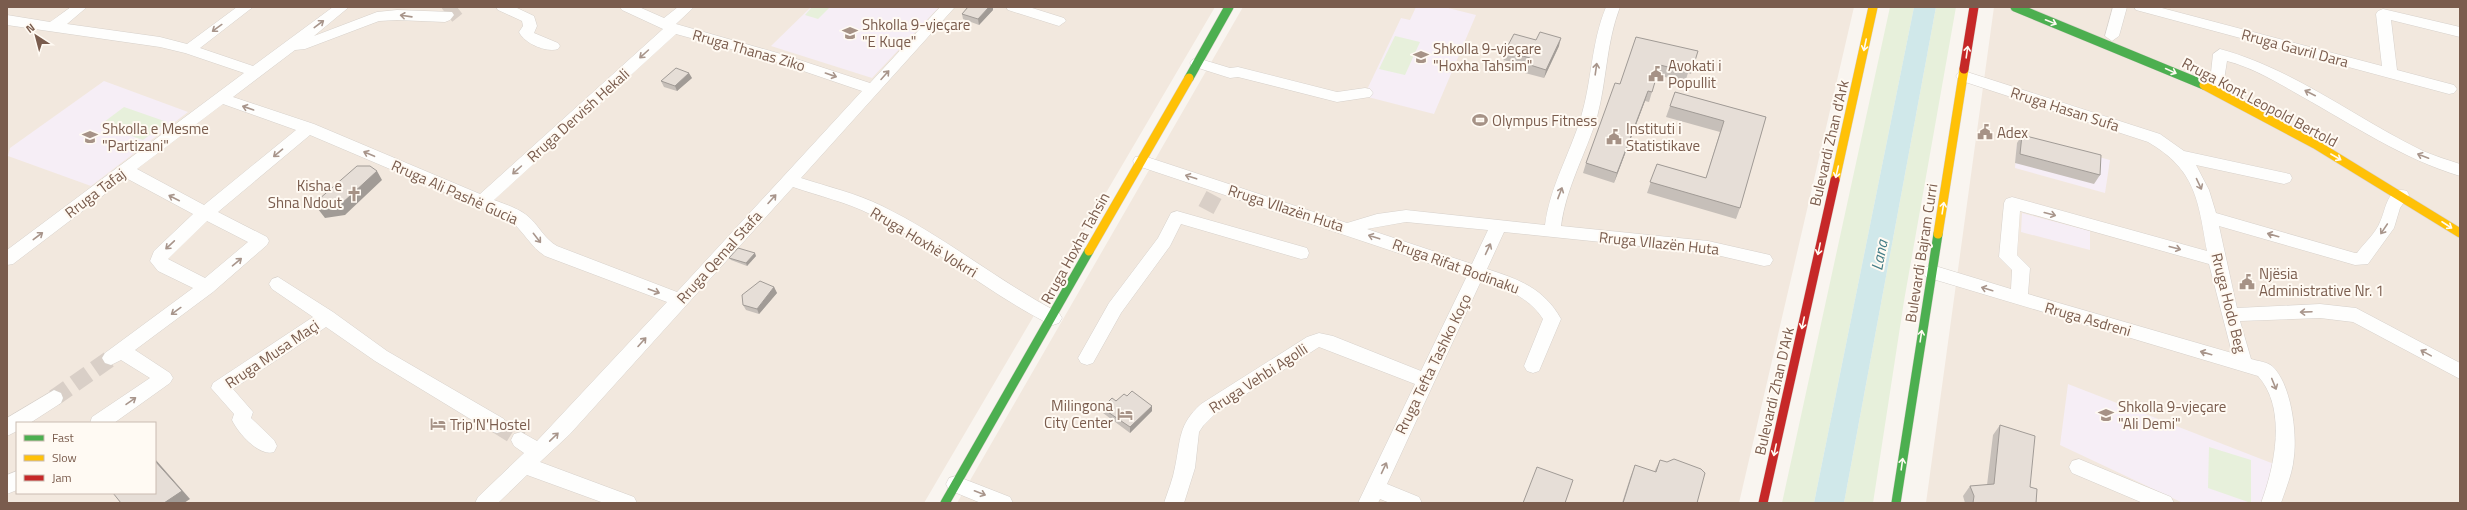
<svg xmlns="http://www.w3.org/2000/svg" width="2467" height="510" font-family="'Titillium Web',sans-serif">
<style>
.residential{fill:#f2e8de;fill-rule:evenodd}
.education{fill:#f6eef6}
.green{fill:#e7f0db}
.water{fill:#d0e8ea}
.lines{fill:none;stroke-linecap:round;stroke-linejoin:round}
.street-tunnel{stroke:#d9cfc7;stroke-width:17;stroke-dasharray:17 8;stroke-linecap:butt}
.street-casing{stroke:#d7d1cb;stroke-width:1}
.fast-casing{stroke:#d9d2cb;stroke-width:10}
.slow-casing{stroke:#d9d2cb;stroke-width:10}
.jam-casing{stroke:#d9d2cb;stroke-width:10}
.street{fill:#fefefd;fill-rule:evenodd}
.fast{stroke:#4caf50;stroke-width:9}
.slow{stroke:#ffc107;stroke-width:9}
.jam{stroke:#c62828;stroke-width:9}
.wall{fill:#c6bfb9}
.shaded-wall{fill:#a19b96}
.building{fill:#e6ded7;stroke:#a19b96}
.oneway{stroke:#a8958b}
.oneway2{stroke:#fffaf3}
.labels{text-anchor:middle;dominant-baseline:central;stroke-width:4;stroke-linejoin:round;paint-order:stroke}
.poi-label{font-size:15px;fill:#7a5c4d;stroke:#fffaf3;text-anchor:start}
.street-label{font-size:15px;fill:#7a5c4d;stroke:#fffaf3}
.water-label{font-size:16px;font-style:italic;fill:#437c86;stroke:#fffaf3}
</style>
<rect width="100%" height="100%" fill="#f9f5f0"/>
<path class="residential" d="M7,7H1215L924,503H7ZM17,423H155V493H17Z
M1243,7H1854L1739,503H957Z
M1994,7H2460V503H1926Z"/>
<path class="education" d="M811,7H939L872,78L771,46Z
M1416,7H1444L1476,15L1434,114L1364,96L1401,18L1410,20Z
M104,81L188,112L91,186L8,156L10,148Z
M2027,138L2110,160L2105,193L2015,168L2017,143L2027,146Z
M2022,213L2090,231V250L2021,232Z
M2068,384L2274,464L2262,503H2183L2060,445Z"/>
<path class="green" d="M812,7H830L818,19L805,15Z
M1890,7H1914L1814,503H1782Z
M1936,7H1956L1904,301L1873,503H1844Z
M1395,36L1420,42L1405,75L1379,69Z
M124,107L167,122L143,140L100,125Z
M2209,447L2251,460V503L2208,488Z"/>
<path class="water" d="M1914,7H1936L1844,503H1814Z"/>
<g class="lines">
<path class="street-tunnel" d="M447,15L457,7
M1206,210L1214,195
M54,398L111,358
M497,425L521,440"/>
<defs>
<path id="street" d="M71,7H87L67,24L160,37L187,44L237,7H253L200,48L253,66L333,7H349L314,36L377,12L397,10L452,12L454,15L450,20L445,22L397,20L379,21L305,49L295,50L233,97L314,124L480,194L663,29L622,10L620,7H639L664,18L678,7H694L676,24L781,54L870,83L940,7H955L801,178C828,187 856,193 882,206C944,236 998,281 1059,313L1062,318L1059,323L1053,325L1047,323C985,291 932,245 870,214C846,202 819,196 793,187L570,434L540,462L634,497L637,503H604L527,475L498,503H475L478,497L524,453L514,446L511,440L514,434L521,432L537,441L667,302L545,256C531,247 523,231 510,220L310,135L218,212L267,237L269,241L267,245L213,292L135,350L170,373L173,378L170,383L114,423H90L92,417L150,378L121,360L111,365L105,363L102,358L105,353L193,288L158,271L150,261L154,251L193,214L126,178L13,264L7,265V250L244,73L185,53L160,47L7,25V15L50,22ZM676,34L771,60L862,91L677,292L557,246C545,239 540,228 531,219C521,209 507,205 494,200ZM223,104L296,130L204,205L137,169ZM207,221L248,242L205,278L168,259Z
M496,7H515L534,16L537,26L534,33L558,43L560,46L558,49C546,53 524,43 519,32L523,26L522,21L498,10Z
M1006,7H1029L1064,18L1066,21L1059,26L1008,10Z
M1606,7H1620C1606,43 1607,80 1597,117C1586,154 1566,187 1561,226L1708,241L1770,255L1773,260L1770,265L1764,266L1708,253L1504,232L1487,269C1518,279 1544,288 1561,319L1539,371L1533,373L1527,371L1524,366L1543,319C1529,297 1505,288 1481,281L1387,484L1419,497L1422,503H1390L1380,499L1378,503H1358L1415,384L1319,347L1215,414L1203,426L1199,432L1195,468L1184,503H1164C1168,491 1173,479 1175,467C1181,439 1178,425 1201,404L1307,337L1319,333L1333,336L1421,371L1467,276L1135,165L1133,161L1135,157H1147L1347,223L1377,214L1406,210L1545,225C1550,186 1570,154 1581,117C1592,81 1591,43 1606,7ZM1406,222L1488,230L1472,264L1367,229Z
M2113,7H2127L2119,36L2112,41L2105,36Z
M2134,7H2158L2382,66L2376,14L2378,11L2383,9L2460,27V37L2391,20L2397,70L2454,85L2457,89L2454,93L2449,94L2136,10Z
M2220,49C2294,69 2355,118 2423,151C2435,156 2448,160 2460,164V176C2403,159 2353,125 2301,96C2278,83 2254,68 2227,61L2223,86H2213L2210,82L2213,54Z
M1197,58L1230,68L1238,67L1337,92L1365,88L1370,89L1373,93L1370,97L1337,102L1238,77L1230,78L1192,66L1190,63L1192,60Z
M1964,71L2160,134L2184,151L2290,174L2292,178L2290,182L2284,184L2196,165L2209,190L2216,213L2355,253H2357C2364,243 2376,233 2380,222C2386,210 2387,185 2407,191L2409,195L2400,208L2394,228L2368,264L2355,265L2219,226L2237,308L2320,304L2356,308L2460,363V379L2353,322L2320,318L2240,321L2251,359C2258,361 2267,362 2272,366C2291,383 2297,432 2294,456C2293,472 2286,488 2281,503H2261C2275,466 2287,408 2258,376L1926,277L1923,272L1926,267L1932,265L2011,289L2012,270L1999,257L2004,203L2006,199L2012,197L2207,251C2198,200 2196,170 2148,142L1959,80L1956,76L1959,72ZM2020,211L2209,264L2232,353L2028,294L2030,268L2017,255Z
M1177,211L1307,248L1309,253L1307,258L1301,259L1181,224L1170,246L1121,313L1093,363L1087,365L1081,363L1078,358L1109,303L1158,238L1171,213Z
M278,277L333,312L387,351L504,419L506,425L504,431L497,433L490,431L375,361L326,327L233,389L253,412L251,418L274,440L277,446L274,452C259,457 238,433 232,420L234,414L211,388L213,383L313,317L272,289L269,284L272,279Z
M54,390L61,393L63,398L61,403L30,423H17V431L7,436V418Z
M2079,459L2171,497L2174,503H2143L2072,473L2069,467L2072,461Z
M17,471V490L7,494V475Z
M956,476L1010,497L1013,503H981L949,490L946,484L949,478Z"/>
<path id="fast" d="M2015,7L2204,85
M1189,78L1229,7
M945,503L1089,251
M1896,503L1938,234"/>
<path id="slow" d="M2204,85L2315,144L2460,233
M1835,180L1873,7
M1938,234L1964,69
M1089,251L1189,78"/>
<path id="jam" d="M1964,69L1974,7
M1763,503L1835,180"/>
</defs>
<use href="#street" class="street-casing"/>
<use href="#fast" class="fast-casing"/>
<use href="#slow" class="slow-casing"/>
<use href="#jam" class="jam-casing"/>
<use href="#street" class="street"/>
<use href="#fast" class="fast"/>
<use href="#slow" class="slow"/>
<use href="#jam" class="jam"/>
</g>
<path class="wall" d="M968,7H993V10L979,25L963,19L962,14Z
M1636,37L1694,64L1691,74L1688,73L1685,82L1657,75L1649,102L1645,101L1614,183L1583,173L1586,163L1620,84Z
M1559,46L1544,78L1525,73L1527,66L1503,60L1505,51Z
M692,78L677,91L664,87L661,81Z
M1675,92L1766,117L1740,208L1736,219L1647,193L1657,164L1706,178L1720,132L1666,117Z
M2022,135L2100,175L2094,184L2015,163L2017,143Z
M756,256L747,266L731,260L729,258Z
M774,287L777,293L759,314L746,310L743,305Z
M1116,401L1152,411L1130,433L1103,413L1102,408Z
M2000,425L2030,487L2036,503H1965L1963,496L1970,486L1987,485L1993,435Z
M1660,460L1697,503H1622L1630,478L1635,465L1654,472Z"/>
<path class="shaded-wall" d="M989,7H993V10L979,25L978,19Z
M1561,38L1559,46L1544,78L1546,70Z
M689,73L692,78L677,91L675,86Z
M1648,91L1645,101L1614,183L1617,173Z
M377,171L382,180L345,215L325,218L318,209Z
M755,253L756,256L747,266L746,263Z
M774,287L777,293L759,314L757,309Z
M1152,406V411L1130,433V427Z
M155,459L190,499L184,503H164Z"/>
<path class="building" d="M968,7H989L978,19L962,14Z
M1540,32L1561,38L1546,70L1527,64L1530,58L1505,51L1514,34L1536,40Z
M1636,37L1698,51L1694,64L1691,63L1688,72L1660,65L1652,92L1648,91L1617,173L1586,163L1615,83L1620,84Z
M676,68L689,73L675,86L661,81Z
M1675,92L1766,117L1740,208L1650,182L1657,164L1706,178L1724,121L1670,106Z
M2022,135L2101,155L2100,175L2020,154Z
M357,166H370L377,171L339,206L318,209V200Z
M738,248L755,253L746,263L729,258Z
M760,281L774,287L757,309L743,305L742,295Z
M1132,391L1152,406L1130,427L1102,408L1112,398L1116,401L1124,394L1127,396Z
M2000,425L2035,436L2030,487L2037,489L2036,503H1973L1974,496L1970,486L1994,484Z
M1674,459L1701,469L1705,473L1697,503H1623L1635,465L1656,472L1660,460L1667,462Z
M155,461L182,491L164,503H121L113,493H155Z
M1537,467L1573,480L1565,503H1523Z"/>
<defs><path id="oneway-shaft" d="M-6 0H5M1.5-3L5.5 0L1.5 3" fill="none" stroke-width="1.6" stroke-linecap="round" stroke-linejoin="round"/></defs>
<g class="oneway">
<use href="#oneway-shaft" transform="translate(406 16) rotate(-172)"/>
<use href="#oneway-shaft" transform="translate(319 24) rotate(-37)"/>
<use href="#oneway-shaft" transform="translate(217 28) rotate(144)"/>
<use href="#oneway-shaft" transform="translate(644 54) rotate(138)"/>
<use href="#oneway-shaft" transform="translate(1596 69) rotate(-82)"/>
<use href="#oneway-shaft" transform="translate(831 75) rotate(19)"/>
<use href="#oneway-shaft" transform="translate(885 75) rotate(-48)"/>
<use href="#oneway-shaft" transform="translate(2310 93) rotate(-153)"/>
<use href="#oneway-shaft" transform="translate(248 108) rotate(-161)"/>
<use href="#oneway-shaft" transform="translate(278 153) rotate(140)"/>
<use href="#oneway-shaft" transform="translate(369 154) rotate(-157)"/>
<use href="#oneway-shaft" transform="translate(2423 156) rotate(-159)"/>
<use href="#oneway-shaft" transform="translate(517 170) rotate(138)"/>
<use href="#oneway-shaft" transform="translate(1191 177) rotate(-162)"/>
<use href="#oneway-shaft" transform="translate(2199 184) rotate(65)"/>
<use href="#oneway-shaft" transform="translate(1560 193) rotate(-69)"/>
<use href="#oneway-shaft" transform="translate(174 198) rotate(-153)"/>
<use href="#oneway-shaft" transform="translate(772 199) rotate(-48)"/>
<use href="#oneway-shaft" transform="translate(2050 214) rotate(15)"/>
<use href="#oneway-shaft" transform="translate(2384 229) rotate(124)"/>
<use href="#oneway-shaft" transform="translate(2273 235) rotate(-164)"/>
<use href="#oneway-shaft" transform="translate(38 236) rotate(-37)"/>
<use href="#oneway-shaft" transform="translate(1374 237) rotate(-162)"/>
<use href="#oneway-shaft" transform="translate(537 238) rotate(52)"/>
<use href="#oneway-shaft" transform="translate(170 245) rotate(137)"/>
<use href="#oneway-shaft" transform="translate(2175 248) rotate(15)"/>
<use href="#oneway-shaft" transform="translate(1488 249) rotate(-65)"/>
<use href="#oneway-shaft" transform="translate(237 262) rotate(-40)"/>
<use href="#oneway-shaft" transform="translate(1987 289) rotate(-163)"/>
<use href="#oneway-shaft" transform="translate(654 291) rotate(20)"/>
<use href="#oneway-shaft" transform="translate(176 311) rotate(144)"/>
<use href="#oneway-shaft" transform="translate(2306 312) rotate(178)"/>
<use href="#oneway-shaft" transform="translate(642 342) rotate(-48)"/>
<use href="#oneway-shaft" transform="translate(2206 353) rotate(-164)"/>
<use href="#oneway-shaft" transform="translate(2426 353) rotate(-151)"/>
<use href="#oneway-shaft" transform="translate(2274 384) rotate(68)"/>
<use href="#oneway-shaft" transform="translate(131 401) rotate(-35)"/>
<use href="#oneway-shaft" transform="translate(554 437) rotate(-44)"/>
<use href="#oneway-shaft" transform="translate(1384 468) rotate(-65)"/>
<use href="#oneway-shaft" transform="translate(980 493) rotate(21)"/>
</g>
<g class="oneway2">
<use href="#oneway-shaft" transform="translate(2051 22) rotate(22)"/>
<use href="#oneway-shaft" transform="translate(1865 45) rotate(102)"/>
<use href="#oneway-shaft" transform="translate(1967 52) rotate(-82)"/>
<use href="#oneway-shaft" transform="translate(2171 71) rotate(25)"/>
<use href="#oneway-shaft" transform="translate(2336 157) rotate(30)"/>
<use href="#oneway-shaft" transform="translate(1837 172) rotate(103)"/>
<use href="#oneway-shaft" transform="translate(1943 208) rotate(-81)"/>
<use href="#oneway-shaft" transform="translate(2447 225) rotate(33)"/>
<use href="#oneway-shaft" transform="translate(1819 249) rotate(102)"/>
<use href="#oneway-shaft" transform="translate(1803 323) rotate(102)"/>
<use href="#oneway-shaft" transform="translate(1921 336) rotate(-81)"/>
<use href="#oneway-shaft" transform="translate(1775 450) rotate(102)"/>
<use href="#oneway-shaft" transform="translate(1902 464) rotate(-82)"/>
</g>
<defs>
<symbol id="school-bare" viewBox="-9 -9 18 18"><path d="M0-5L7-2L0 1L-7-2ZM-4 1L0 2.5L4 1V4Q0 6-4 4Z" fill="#a69286" stroke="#fffaf3" stroke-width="2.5" paint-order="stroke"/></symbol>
<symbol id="civic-bare" viewBox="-9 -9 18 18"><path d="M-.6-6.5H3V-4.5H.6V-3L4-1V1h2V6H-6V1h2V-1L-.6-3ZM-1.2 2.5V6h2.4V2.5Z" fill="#a69286" stroke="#fffaf3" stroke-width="2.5" paint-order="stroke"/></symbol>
<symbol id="stadium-bare" viewBox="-9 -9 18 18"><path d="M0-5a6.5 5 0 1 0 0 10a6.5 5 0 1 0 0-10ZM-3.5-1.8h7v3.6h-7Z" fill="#a69286" stroke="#fffaf3" stroke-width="2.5" paint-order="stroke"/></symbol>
<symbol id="church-bare" viewBox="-9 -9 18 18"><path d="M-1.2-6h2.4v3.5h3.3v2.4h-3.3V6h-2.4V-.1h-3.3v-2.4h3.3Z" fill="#a69286" stroke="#fffaf3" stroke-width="2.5" paint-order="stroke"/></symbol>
<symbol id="hotel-bare" viewBox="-9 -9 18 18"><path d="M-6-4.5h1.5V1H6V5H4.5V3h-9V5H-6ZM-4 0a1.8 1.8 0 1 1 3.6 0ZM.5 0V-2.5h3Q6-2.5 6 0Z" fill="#a69286" stroke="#fffaf3" stroke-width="2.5" paint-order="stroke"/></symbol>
</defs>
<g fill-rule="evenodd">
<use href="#school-bare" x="839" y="22" width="22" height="22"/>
<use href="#school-bare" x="1410" y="46" width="22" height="22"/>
<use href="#civic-bare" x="1645" y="63" width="22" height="22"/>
<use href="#stadium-bare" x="1469" y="109" width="22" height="22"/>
<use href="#civic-bare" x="1974" y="121" width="22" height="22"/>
<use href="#school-bare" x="79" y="126" width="22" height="22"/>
<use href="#civic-bare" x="1603" y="126" width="22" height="22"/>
<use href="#church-bare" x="343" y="183" width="22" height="22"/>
<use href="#civic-bare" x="2236" y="271" width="22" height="22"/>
<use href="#hotel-bare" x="1114" y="403" width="22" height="22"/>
<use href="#school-bare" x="2095" y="404" width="22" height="22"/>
<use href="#hotel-bare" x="427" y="413" width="22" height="22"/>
</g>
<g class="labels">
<g class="poi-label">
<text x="862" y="24">Shkolla 9-vjeçare<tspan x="862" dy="17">"E Kuqe"</tspan></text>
<text x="1433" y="48">Shkolla 9-vjeçare<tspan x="1433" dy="17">"Hoxha Tahsim"</tspan></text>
<text x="1668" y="65">Avokati i<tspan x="1668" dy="17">Popullit</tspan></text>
<text x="1492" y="120">Olympus Fitness</text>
<text x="102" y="128">Shkolla e Mesme<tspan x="102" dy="17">"Partizani"</tspan></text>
<text x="1626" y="128">Instituti i<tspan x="1626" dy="17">Statistikave</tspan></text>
<text x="1997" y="132">Adex</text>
<text x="342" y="185" text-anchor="end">Kisha e<tspan x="342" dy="17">Shna Ndout</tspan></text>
<text x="2259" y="273">Njësia<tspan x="2259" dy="17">Administrative Nr. 1</tspan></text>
<text x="1113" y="405" text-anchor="end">Milingona<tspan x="1113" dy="17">City Center</tspan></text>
<text x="2118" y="406">Shkolla 9-vjeçare<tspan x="2118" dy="17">"Ali Demi"</tspan></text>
<text x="450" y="424">Trip'N'Hostel</text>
</g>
<g class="street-label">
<text transform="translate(2295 48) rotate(15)">Rruga Gavril Dara</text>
<text transform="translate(749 50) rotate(16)">Rruga Thanas Ziko</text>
<text transform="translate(2260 102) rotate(28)">Rruga Kont Leopold Bertold</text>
<text transform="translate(2065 109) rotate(18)">Rruga Hasan Sufa</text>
<text transform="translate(578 115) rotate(-42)">Rruga Dervish Hekali</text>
<text transform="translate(1829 143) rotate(-77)">Bulevardi Zhan d'Ark</text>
<text transform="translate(455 192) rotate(24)">Rruga Ali Pashë Gucia</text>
<text transform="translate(95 193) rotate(-37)">Rruga Tafaj</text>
<text transform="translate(1286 208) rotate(18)">Rruga Vllazën Huta</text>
<text transform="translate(924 242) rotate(31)">Rruga Hoxhë Vokrri</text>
<text transform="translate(1659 243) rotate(6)">Rruga Vllazën Huta</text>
<text transform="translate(1075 248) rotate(-61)">Rruga Hoxha Tahsin</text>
<text transform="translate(1921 253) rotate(-81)">Bulevardi Bajram Curri</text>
<text transform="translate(719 257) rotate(-48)">Rruga Qemal Stafa</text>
<text transform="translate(1456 266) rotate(20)">Rruga Rifat Bodinaku</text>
<text transform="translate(2229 303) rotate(76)">Rruga Hodo Beg</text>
<text transform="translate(2088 319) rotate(16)">Rruga Asdreni</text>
<text transform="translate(272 354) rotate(-34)">Rruga Musa Maçi</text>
<text transform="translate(1433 364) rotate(-64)">Rruga Tefta Tashko Koço</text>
<text transform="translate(1258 378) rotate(-33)">Rruga Vehbi Agolli</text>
<text transform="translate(1774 391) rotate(-77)">Bulevardi Zhan D'Ark</text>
</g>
<g class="water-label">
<text transform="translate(1879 255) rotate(-79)">Lana</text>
</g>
</g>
<rect width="2467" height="510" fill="none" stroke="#7a5c4d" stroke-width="16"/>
<rect x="16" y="422" width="140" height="72" fill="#fffaf3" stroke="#cabbb1"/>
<rect x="24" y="435" width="20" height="6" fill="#4caf50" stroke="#cabbb1"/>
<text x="52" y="442" font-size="12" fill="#7a5c4d">Fast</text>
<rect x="24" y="455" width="20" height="6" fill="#ffc107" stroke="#cabbb1"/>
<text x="52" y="462" font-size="12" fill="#7a5c4d">Slow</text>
<rect x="24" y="475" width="20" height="6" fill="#c62828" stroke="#cabbb1"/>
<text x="52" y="482" font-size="12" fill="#7a5c4d">Jam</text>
<g transform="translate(36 36) rotate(324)" stroke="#fffaf3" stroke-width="3" paint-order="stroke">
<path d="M0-3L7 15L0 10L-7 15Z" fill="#7a5c4d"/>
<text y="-6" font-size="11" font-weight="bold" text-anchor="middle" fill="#7a5c4d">N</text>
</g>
</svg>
